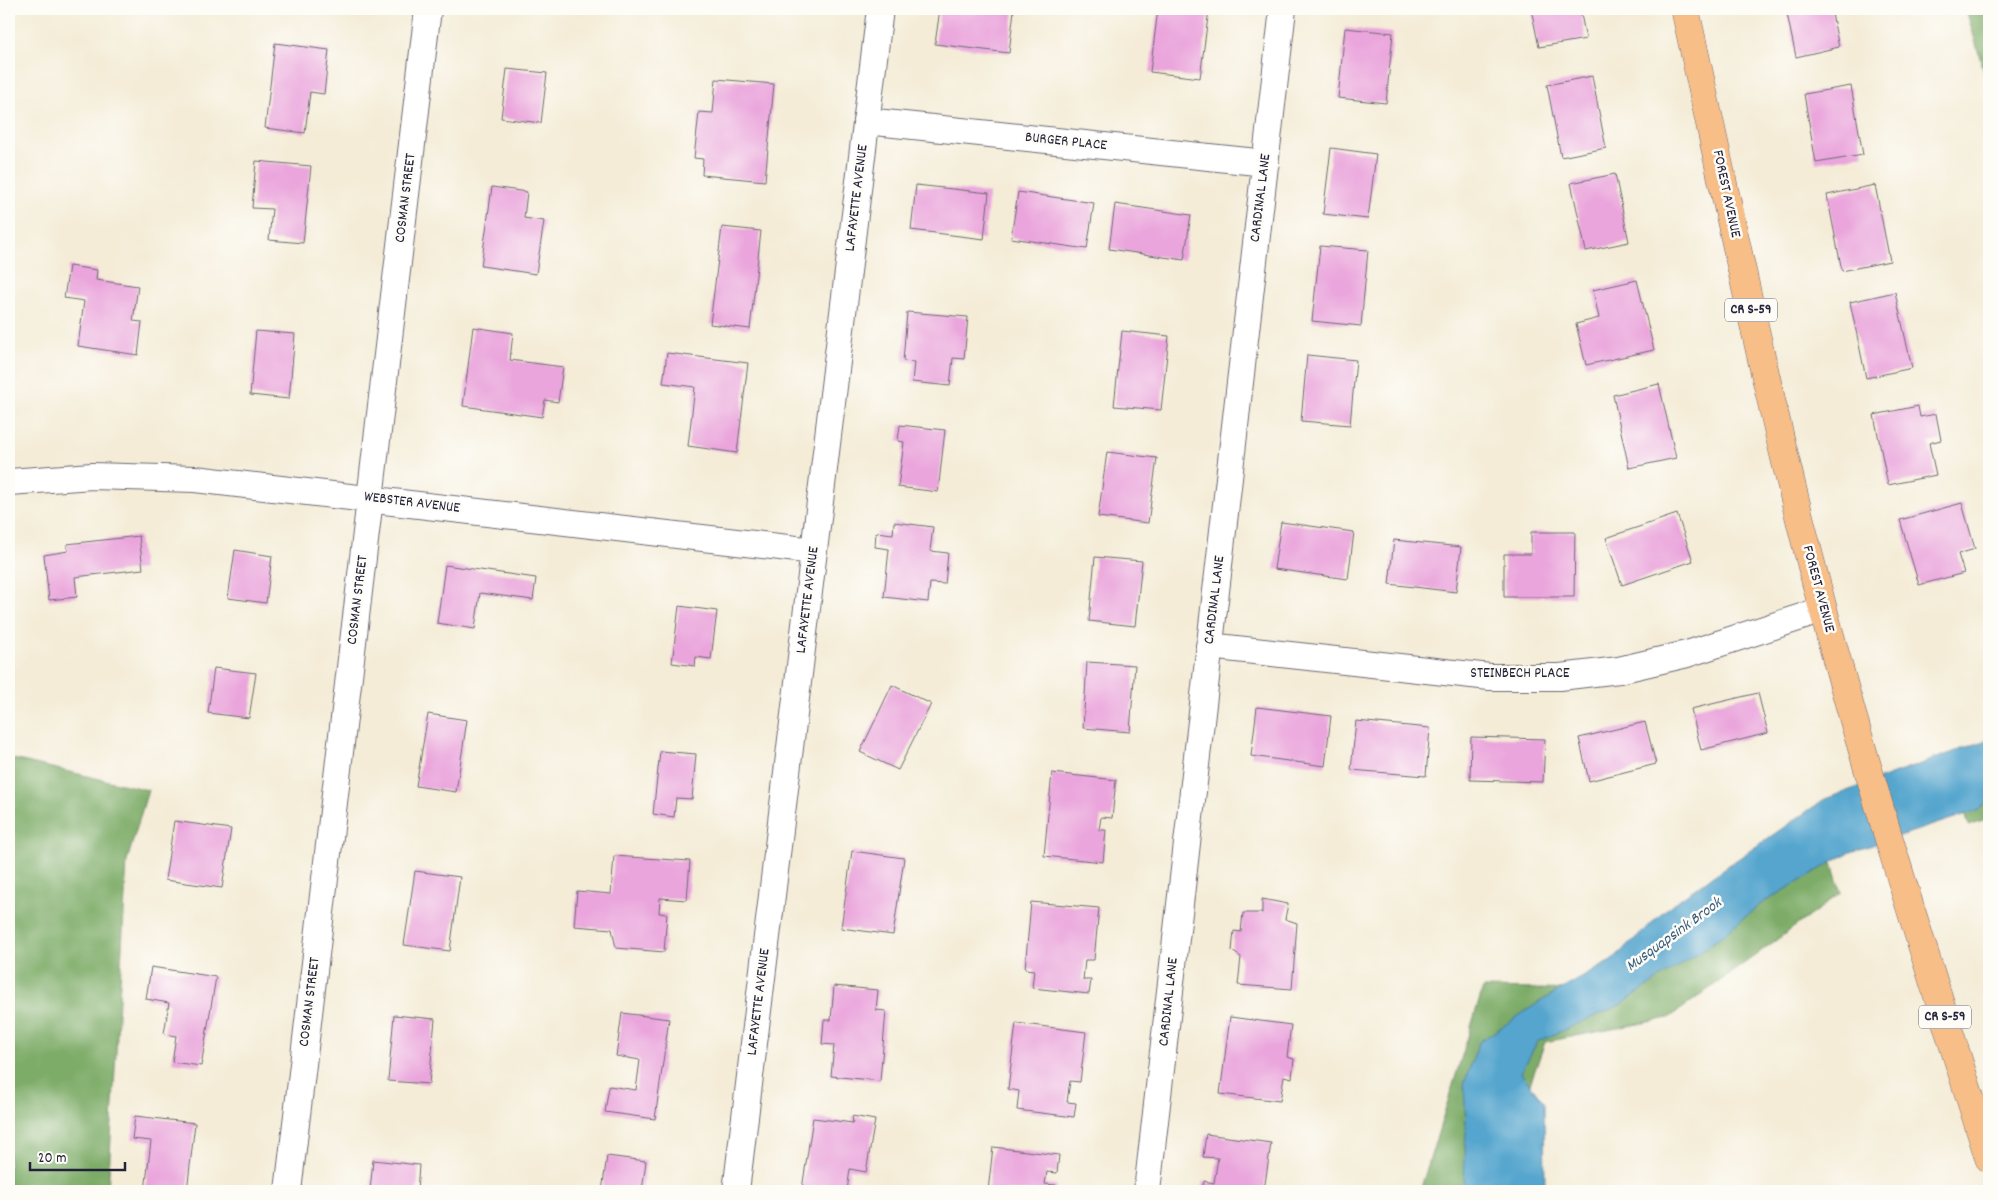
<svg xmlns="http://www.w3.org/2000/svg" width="1998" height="1200" font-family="Dekko,sans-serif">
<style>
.forest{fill:#7dac67;stroke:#506751}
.water{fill:#54a5ce;stroke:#3b6484}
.building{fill:#eaa5dc}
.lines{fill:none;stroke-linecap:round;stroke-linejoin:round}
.minor-casing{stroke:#6c6972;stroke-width:28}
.primary-casing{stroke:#6c6972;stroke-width:29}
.minor{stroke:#fff;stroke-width:26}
.primary{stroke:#f7be88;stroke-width:28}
.labels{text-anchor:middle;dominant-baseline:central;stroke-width:5;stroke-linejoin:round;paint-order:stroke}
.shield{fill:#fdfcf7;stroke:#646373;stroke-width:1}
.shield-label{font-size:14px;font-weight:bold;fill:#22223b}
.street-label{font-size:15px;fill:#22223b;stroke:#fdfcf7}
.water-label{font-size:16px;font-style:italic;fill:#385d7d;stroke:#fdfcf7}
</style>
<rect width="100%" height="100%" fill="#fdfcf7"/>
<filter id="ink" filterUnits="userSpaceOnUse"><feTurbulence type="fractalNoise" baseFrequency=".02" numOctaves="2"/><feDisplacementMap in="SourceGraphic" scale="10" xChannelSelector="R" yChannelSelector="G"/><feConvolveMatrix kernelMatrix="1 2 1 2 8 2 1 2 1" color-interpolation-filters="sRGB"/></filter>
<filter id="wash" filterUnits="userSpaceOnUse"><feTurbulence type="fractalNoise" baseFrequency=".0096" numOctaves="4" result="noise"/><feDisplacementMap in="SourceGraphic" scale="20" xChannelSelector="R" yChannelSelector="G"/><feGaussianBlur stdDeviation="1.12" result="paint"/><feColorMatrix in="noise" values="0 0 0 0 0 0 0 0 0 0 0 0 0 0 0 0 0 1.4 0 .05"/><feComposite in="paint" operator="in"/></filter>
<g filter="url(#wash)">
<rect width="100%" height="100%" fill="#f4ecd7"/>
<path class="forest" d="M1966,9H1989V89Z
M1989,755V819L1969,826L1957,783Z
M9,758L148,790L127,861L108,1191H9Z
M1828,850L1841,893L1669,1018L1545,1042L1520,1112L1509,1191H1420L1483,988L1586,990Z"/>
<path class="water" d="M1989,739V800L1979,810L1848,853L1761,904L1707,947L1620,1005L1537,1042L1521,1073L1544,1102L1545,1191H1461L1464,1183L1466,1129L1464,1084L1479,1042L1541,1001L1611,961L1671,905L1825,799Z"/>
<g id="blocks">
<path class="building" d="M940,9L1014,10L1009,53L935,44Z
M1158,9H1209L1200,78L1150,72Z
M1531,9H1580L1586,39L1539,47Z
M1786,9H1831L1839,47L1796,57Z
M1345,28L1393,33L1386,103L1338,98Z
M275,43L329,50L324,94L310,92L305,133L265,128Z
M507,69L547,73L541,123L501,118Z
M1592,76L1606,148L1561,157L1547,85Z
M716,79L774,84L765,181L702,175L703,159L694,158L699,112L713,113Z
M1851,86L1863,155L1816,163L1804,94Z
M1331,148L1376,154L1368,219L1323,214Z
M256,161L311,166L303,243L269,240L272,209L252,208Z
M1615,174L1629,242L1586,251L1571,183Z
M916,185L989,193L984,239L911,230Z
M1875,185L1890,261L1842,271L1827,195Z
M492,187L527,192L524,218L544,221L536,274L481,266Z
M1018,192L1094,203L1087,249L1011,238Z
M1115,204L1191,215L1184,260L1109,249Z
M9,213L14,220L9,224Z
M722,227L761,231L750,329L710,324Z
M1320,246L1368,250L1361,326L1312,321Z
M69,266L97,270L96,280L138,286L133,321L142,322L138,355L78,346L84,301L64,298Z
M1637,280L1654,350L1586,365L1576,324L1599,318L1593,290Z
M1895,292L1912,368L1866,378L1850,302Z
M907,312L968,317L964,359L953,358L950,386L912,382L914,362L903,361Z
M473,327L513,333L510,360L563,367L558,402L545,400L542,417L463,406Z
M256,331L295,334L289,399L250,395Z
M1122,331L1169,336L1161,410L1114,406Z
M667,353L748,363L737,453L688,446L695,387L663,383Z
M1307,355L1356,360L1350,425L1301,421Z
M1659,384L1676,458L1629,468L1613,395Z
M1918,406L1920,417L1936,414L1941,440L1929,443L1936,475L1888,485L1874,415Z
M900,425L945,430L938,492L898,487L904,442L898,441Z
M1107,452L1157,458L1148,523L1098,517Z
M1962,503L1975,549L1958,554L1964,573L1919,585L1900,520Z
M1677,514L1693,561L1622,585L1606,538Z
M894,522L933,527L930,551L948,553L945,584L930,583L928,602L884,597L889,549L875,547L876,532L893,534Z
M1281,522L1354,532L1348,579L1274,569Z
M1531,532H1575L1574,597H1504V554H1531Z
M139,536L143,569L75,577L77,597L49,600L44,555L68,551L67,544Z
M1394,540L1461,547L1456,592L1389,584Z
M235,550L272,556L266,603L228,598Z
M1095,557L1142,561L1135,626L1089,621Z
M445,565L536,578L533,600L480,593L475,629L437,623Z
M679,606L717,611L711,659L696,657L695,666L672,663Z
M1087,662L1135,665L1130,732L1083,728Z
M214,668L256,673L249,718L208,713Z
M892,685L931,704L898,770L860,752Z
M1758,693L1768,733L1701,750L1691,709Z
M1257,707L1331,716L1325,766L1251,756Z
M428,714L467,720L456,792L416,786Z
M1356,721L1430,728L1426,776L1351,770Z
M1645,722L1656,764L1589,781L1579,738Z
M1471,737L1545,739L1543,782L1470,780Z
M660,751L696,754L692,799L676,798L674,817L653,814Z
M1052,773L1116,780L1112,818L1101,817L1099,830H1106L1103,862L1044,856Z
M174,821L231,829L222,888L165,880Z
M852,851L904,858L893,935L841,928Z
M614,856L690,861L687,900L660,898L659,913L667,914L664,952L616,948L612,929L574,926L577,891L611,894Z
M415,871L460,877L450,951L404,945Z
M1262,899L1288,904L1285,919L1297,923L1292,989L1238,985L1241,957L1232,951L1234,931L1241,932L1243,913H1262Z
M1031,902L1099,908L1094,960H1085L1083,980H1091L1089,994L1032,988L1034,970L1025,969Z
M151,967L216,977L201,1066L172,1062L176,1036L164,1034L169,1003L146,999Z
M834,986L878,990L876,1010L886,1011L880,1081L831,1076L834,1045L822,1044L824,1020H831Z
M622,1013L669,1019L655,1119L605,1112L609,1086L636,1090L640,1060L616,1056Z
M394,1015L435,1019L429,1084L388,1081Z
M1230,1017L1291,1025L1287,1057L1294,1059L1292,1078L1284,1076L1280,1101L1220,1094Z
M1016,1023L1086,1032L1080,1082L1070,1081L1067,1102L1076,1103L1074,1117L1017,1110L1019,1091L1008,1089Z
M135,1116L195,1123L187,1191H145L151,1141L132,1139Z
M852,1116L875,1120L866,1172L850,1169L847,1191H817L802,1189L813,1118L853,1123Z
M1206,1134L1271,1143L1264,1191H1202L1204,1181L1214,1183L1218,1158L1203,1157Z
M993,1147L1059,1155L1057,1173L1047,1172L1045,1184L1056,1185L1055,1191H988Z
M607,1156L646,1161L642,1191H602Z
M373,1160L419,1165L417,1191H370Z"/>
</g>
</g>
<g filter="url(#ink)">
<use href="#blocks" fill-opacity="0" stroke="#6c6972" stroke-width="1"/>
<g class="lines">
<defs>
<path id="minor" d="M866,121L1266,163
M9,482L92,476L195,479L814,551
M1209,646L1490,677H1560L1619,670L1687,654L1823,610
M288,1191L428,9
M736,1191L880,9
M1147,1191L1283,9"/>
<path id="primary" d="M1685,9C1729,209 1770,411 1823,609C1872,794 1932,976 1989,1158"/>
</defs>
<use href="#minor" class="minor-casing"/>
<use href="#primary" class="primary-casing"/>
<use href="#minor" class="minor"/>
<use href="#primary" class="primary"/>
</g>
</g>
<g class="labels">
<g class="shield">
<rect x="1725" y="298.5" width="52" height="23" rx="4"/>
<rect x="1919" y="1005.5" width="52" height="23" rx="4"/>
</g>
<g class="shield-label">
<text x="1751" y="310">CR S-59</text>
<text x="1945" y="1017">CR S-59</text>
</g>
<g class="street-label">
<text transform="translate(1066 142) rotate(6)">BURGER PLACE</text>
<text transform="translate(1726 194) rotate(78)">FOREST AVENUE</text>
<text transform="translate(406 198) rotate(-83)">COSMAN STREET</text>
<text transform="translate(857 198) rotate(-83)">LAFAYETTE AVENUE</text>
<text transform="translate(1261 198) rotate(-83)">CARDINAL LANE</text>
<text transform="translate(412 503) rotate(7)">WEBSTER AVENUE</text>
<text transform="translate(1818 589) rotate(75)">FOREST AVENUE</text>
<text transform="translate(358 600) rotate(-83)">COSMAN STREET</text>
<text transform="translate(808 600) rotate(-83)">LAFAYETTE AVENUE</text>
<text transform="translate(1215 600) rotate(-83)">CARDINAL LANE</text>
<text x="1520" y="674">STEINBECH PLACE</text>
<text transform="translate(310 1002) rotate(-83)">COSMAN STREET</text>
<text transform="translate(759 1002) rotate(-83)">LAFAYETTE AVENUE</text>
<text transform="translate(1169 1002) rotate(-84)">CARDINAL LANE</text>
</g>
<g class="water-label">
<text transform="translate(1674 935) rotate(-36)">Musquapsink Brook</text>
</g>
</g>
<rect width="1998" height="1200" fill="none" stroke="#fdfcf7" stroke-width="30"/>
<path d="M30 1162v8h95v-8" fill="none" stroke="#22223b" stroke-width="2.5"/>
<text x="38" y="1162" font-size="15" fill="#22223b" stroke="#fdfcf7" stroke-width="4" paint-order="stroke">20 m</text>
</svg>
